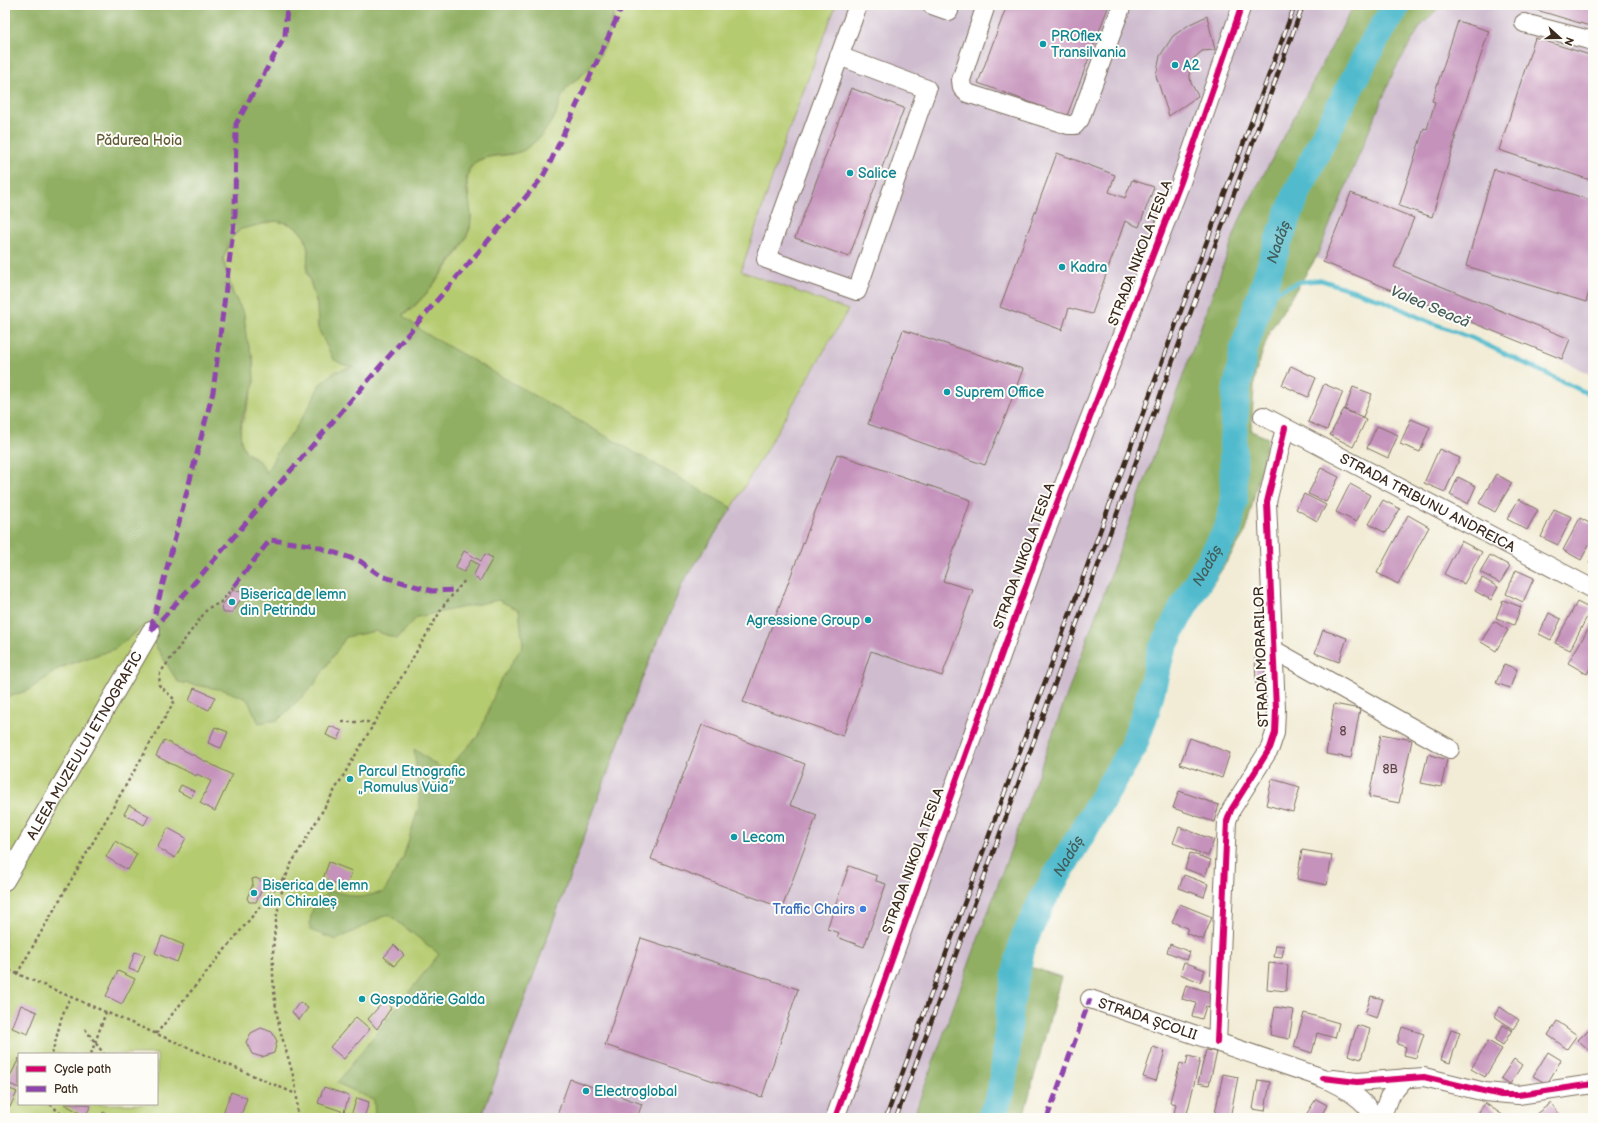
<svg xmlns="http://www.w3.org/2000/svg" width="1598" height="1123" font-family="'Balsamiq Sans',sans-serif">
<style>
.industrial{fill:#cfbdcf}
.green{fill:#b5cb70;stroke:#787a47;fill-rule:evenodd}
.forest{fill:#90af62;stroke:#666c40;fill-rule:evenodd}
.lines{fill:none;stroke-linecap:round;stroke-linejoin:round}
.stream{stroke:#51bbcd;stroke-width:4.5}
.river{stroke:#51bbcd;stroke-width:28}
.building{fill:#c592bb}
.minor-casing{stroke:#7b6e5e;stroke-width:20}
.path{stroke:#7b6e5e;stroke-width:2.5;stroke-dasharray:3 3;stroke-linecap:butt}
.minor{stroke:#fff;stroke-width:18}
.rail-casing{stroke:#3b2a1e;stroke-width:4.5}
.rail{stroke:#fdfcf7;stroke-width:3;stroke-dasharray:9;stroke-linecap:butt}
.quiet{stroke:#8e44ad;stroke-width:5;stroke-dasharray:10 5;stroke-linecap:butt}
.cycleway-casing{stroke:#fdfcf7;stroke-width:8}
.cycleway{stroke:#d6006c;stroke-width:6}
.culture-dot{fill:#0f9aa8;stroke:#fdfcf7;stroke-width:1.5}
.shop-dot{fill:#3f7fe0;stroke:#fdfcf7;stroke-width:1.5}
.labels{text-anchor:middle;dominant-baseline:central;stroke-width:4;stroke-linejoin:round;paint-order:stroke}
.number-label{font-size:12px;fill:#5e4445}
.culture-label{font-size:14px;fill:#0d838f;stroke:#fdfcf7;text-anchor:start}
.park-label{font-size:14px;fill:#605a37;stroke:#fdfcf7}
.street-label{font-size:14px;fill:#3b2a1e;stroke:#fdfcf7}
.shop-label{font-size:14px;fill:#366cbe;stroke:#fdfcf7;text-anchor:end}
.water-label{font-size:15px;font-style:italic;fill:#435d5b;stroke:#fdfcf7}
</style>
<rect width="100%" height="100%" fill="#fdfcf7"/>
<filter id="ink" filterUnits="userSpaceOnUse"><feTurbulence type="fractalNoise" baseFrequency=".025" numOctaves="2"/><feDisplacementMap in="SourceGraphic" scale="8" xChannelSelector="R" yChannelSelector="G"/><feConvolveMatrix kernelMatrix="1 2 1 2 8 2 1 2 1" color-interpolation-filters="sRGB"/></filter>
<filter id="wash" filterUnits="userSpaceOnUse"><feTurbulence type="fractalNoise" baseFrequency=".012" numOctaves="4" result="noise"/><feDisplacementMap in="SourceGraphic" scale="16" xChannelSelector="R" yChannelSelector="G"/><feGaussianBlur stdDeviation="0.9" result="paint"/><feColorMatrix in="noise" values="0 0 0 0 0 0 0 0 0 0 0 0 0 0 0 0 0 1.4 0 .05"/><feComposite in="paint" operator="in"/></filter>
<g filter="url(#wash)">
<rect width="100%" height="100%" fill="#f2ecd6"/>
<path class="industrial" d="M836,5H1354L1240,219L913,1118H481L643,676L683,582L732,508L848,311L741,271L786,137Z
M1441,5H1593V376L1566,362L1316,258L1394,71L1420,27Z"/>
<path class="green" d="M615,5H836L786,137L741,271L848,310L732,508L683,582L643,676L481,1118H5V698L29,690L58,669L81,660L134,634L143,626L255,458L246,452L241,442L240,430L254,384L253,359L246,337L244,314L233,294L223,259L232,237L241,229L275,221L287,223L297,228L305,238L308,249L307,271L317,304L318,328L333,359L412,309L428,292L459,251L470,229L471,217L467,182L469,170L477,161L488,157L513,154L555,115L564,91L598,59L612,26ZM19,1054H157V1104H19Z"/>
<path class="forest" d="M5,5H615C611,27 607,52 589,69C582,76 571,82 565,91C560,98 559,106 556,114C549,128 538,141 524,150C508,159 479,150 469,170C462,185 472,203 471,218C470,240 455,254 443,271C431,288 420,303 402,315L425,333L732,508L683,582L643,676L481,1118H375L374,1100L337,1083L439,954L388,914L336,940L310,930C310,909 313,903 330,891L360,897L384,892L403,858L420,803L414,749L445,771L479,735L498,685L523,645L519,610L498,600L417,617L397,639L376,631L346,637L313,686L278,720L259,723L247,699L224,690L178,682L143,626L115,649L69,664L58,669L29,690L5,698ZM275,221L287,223L297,228L305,238L308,249L307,271L317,304L318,328L333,359L344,365L354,366L335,372L320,384L310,405L291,435L281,446L266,473L261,463L246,452L241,442L240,430L242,418L254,384L253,359L246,337L244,314L233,294L223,259L232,237L241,229Z
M1354,5H1441L1420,27L1394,71L1316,258L1270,331L1255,374L1251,431L1268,438L1246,531L1171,650L1147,730L1125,780L1047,910L1036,934L1025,965L1061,977L1023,1118H913L1240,219Z"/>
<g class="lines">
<path class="stream" d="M1257,312L1277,291L1299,282L1321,280L1382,300L1427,321L1472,338L1593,396"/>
<path class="river" id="s1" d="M991,1118L1001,1092L1006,1058L1010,1005L1022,944L1043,899L1133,747L1146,711L1161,652L1178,617L1228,529L1234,501L1233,441L1236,394L1244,349L1278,242L1297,193L1322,141L1372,45L1397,5"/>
</g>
<g id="blocks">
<path class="building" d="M1007,5H1109L1067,116L978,83Z
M1531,5H1593V27L1530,8Z
M1207,16L1215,50L1202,51L1193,59L1189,71L1191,83L1198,96L1169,116L1156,76L1160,56L1173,36L1190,24Z
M1458,21L1489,31L1454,137H1456L1432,217L1399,206L1424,128L1427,129L1435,102L1432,101Z
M1535,38L1593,56V181L1499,150Z
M851,88L904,108L849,257L795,238Z
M1057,153L1115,175L1109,192L1125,198L1132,180L1154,187L1139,227L1125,221L1092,314L1069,308L1062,330L1000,307Z
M1494,169L1593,201V278L1586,302L1466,266Z
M1351,193L1414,218L1394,267L1570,339L1562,359L1323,262Z
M903,330L1023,369L1006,415L985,465L868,424Z
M1291,366L1316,378L1308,397L1282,385Z
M1324,384L1343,392L1327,430L1308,422Z
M1353,387L1372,394L1363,417L1345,410Z
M1344,409L1366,420L1353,447L1330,435Z
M1411,419L1430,427L1420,452L1400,444Z
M1377,426L1398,435L1388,458L1367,448Z
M1439,449L1460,458L1445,492L1424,483Z
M837,454L971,500L943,581L973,590L942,676L871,651L843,736L743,702Z
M1321,468L1339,477L1326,502L1308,494Z
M1496,474L1512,483L1495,512L1479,503Z
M1458,477L1476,486L1468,504L1450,495Z
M1350,484L1370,495L1356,522L1336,512Z
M1304,494L1326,505L1317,521L1296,509Z
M1519,499L1538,510L1527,530L1507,519Z
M1383,500L1400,509L1386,533L1369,524Z
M1554,509L1572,517L1558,545L1541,537Z
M1408,515L1429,527L1398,584L1377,573Z
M1580,518L1593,525V537L1581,560L1563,550Z
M1461,541L1482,552L1464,584L1444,574Z
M464,551L481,561L485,554L493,558L480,581L473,576L479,565L471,560L464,572L455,568Z
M1490,555L1510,566L1500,583L1480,572Z
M1593,555V565L1589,563Z
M1516,570L1534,578L1523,602L1506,594Z
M1482,578L1498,587L1491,600L1475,591Z
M233,590L241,591L242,598L231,613H224L221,607Z
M1503,600L1521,607L1514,625L1496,618Z
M1577,602L1591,609L1570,650L1555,643Z
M1549,613L1561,619L1551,640L1539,634Z
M1494,621L1508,630L1496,651L1481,642Z
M1593,621V663L1587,674L1568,663Z
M1323,630L1347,638L1339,662L1315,653Z
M1255,657H1269L1270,684H1256Z
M1504,664L1517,669L1510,688L1496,683Z
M194,688L215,697L209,710L189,701Z
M1334,704L1360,709L1351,758L1326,754Z
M702,725L805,764L790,805L817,815L782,908L651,859Z
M330,726L342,731L338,740L326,735Z
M215,727L228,732L221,748L208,743Z
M1381,734L1412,740L1399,803L1369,797Z
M1190,738L1230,753L1222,778L1180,764Z
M164,740L232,775L215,811L200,803L211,781L197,774L196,776L156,756Z
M1428,754L1447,760L1441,787L1421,783Z
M1272,779L1300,787L1293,812L1266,805Z
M181,785L194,791L191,798L178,791Z
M1179,791L1219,805L1214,822L1173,808Z
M129,805L149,816L144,825L124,814Z
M1179,827L1214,840L1208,856L1173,843Z
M168,828L186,838L175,858L157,847Z
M115,841L137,854L128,870L106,857Z
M1302,850L1332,855L1327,885L1297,879Z
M1190,853L1211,860L1205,876L1185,869Z
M329,862L352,871L346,888L323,879Z
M849,866L877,876L876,881L886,884L864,947L837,937L839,933L827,929Z
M1184,875L1208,884L1204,897L1179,888Z
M256,878L264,882L266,887L262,889L256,902H249L247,898L253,884L252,879Z
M1180,904L1212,917L1203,940L1186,933L1188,928L1172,922Z
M162,936L184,945L177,962L155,953Z
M641,938L798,989L762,1097L605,1045Z
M1170,944L1190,952L1187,960L1167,952Z
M394,945L404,955L394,966L384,957Z
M1276,945L1284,946L1282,958L1274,957Z
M135,952L145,955L138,972L129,969Z
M1184,962L1205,970L1200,982L1180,974Z
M1269,963L1288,965L1286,991L1267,989Z
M118,971L135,979L122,1004L106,996Z
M1186,985L1213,993L1209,1007L1206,1006L1202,1019L1192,1016L1196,1003L1182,999Z
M1371,996L1383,999L1377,1018L1365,1014Z
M385,1000L391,1008L377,1029L368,1019Z
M300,1002L308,1008L299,1020L292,1012Z
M21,1005L37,1012L28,1034L12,1028Z
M1275,1007L1294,1010L1289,1039L1270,1035Z
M1500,1007L1519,1020L1513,1029L1494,1016Z
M1304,1013L1339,1023L1335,1038L1317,1033L1312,1053L1294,1047Z
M356,1017L370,1029L344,1059L330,1047Z
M1557,1021L1577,1035L1567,1049L1548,1035Z
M1357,1025L1370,1029L1361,1059L1348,1055Z
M1503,1025L1512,1030L1503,1045L1495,1040Z
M1593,1025V1054L1578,1040Z
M1402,1027L1424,1034L1416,1058L1404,1055L1406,1047L1397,1044Z
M261,1028L272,1032L277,1041L274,1053L262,1057L252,1054L246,1042L251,1033Z
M1451,1029L1460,1032L1450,1063L1441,1060Z
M1488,1041L1502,1049L1485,1077L1471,1069Z
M1153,1047L1165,1051L1156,1081L1143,1077Z
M1206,1050L1217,1052L1209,1085L1198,1083Z
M1548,1052L1561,1060L1547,1084L1533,1076Z
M1188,1056L1200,1059L1186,1118H1173L1176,1104L1170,1102L1180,1063L1186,1065Z
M19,1058V1088L7,1083Z
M1514,1059L1522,1065L1510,1084L1501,1078Z
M1223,1074L1238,1077L1230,1118H1214Z
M570,1079L642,1104L637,1118H556Z
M1258,1080L1270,1082L1265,1111L1253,1109Z
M5,1087L17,1092L10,1107L5,1105Z
M324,1087L349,1096L344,1112L318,1103Z
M231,1092L247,1098L240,1118L222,1116Z
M357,1098L369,1102L364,1118L351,1115Z
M1316,1099L1327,1105L1320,1118H1304Z
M1485,1103L1504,1116L1502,1118H1481L1477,1115Z
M1551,1103L1562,1118H1538L1536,1114Z
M64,1104H86L91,1106L85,1116Z
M103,1112L117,1118H100Z"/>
</g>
</g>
<g filter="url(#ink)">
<use href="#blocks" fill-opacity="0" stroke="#7b6e5e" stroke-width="1"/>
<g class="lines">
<defs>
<g id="minor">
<path d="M932,5L949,11"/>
<path d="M986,5L961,80L962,88L967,93L1068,125H1075L1080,119L1122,5"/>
<path d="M1524,23L1593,41"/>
<path d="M839,56L927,89L857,291L766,259L858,5"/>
<path id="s2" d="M1263,416L1593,589"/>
<path d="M1274,650L1450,749"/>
<path id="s3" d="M5,881L151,631"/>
<path id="s4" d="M1090,999L1323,1078C1343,1087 1364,1098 1375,1118"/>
<path d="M1217,1042L1227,821L1231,810L1270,748L1275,733L1276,709L1267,502L1285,428"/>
<path d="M1333,1079L1357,1082L1424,1077L1485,1092L1518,1095L1593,1084"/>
<path d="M835,1118L1043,539L1181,182L1242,5"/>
<path d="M1381,1118L1389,1097L1405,1078"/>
</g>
</defs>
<use href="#minor" class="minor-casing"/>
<path class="path" d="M342,722H368L373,725
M5,971L6,969L296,1094
M17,974L175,700L159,685L160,673L208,608L220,603L234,586
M85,1029L104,1054
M156,1034L286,875
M52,1054L62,1016L70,997
M91,1054L106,1012
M50,1104L60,1113
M59,1118L60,1113L74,1118
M296,1118C302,1092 286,1055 280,1029C268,977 271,916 290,866L444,605L466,579"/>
<use href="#minor" class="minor"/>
<defs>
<path id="rail" d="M886,1118L1154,383L1295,5
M896,1118L1303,5"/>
</defs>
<use href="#rail" class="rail-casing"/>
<use href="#rail" class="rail"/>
<path class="quiet" d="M234,586L270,540L312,545L360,561L381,576L432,591L457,590
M151,629L213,392L235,215L236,124L285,36L287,5
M151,631L189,589L542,178L550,163L623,5
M1047,1118L1090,999"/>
<defs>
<path id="cycleway" d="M1217,1042L1227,821L1231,810L1270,748L1275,733L1276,709L1267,502L1285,428
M1323,1078L1357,1082L1424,1077L1501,1095H1518L1593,1084
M835,1118L1043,539L1181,182L1242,5"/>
</defs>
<use href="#cycleway" class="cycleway-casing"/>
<use href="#cycleway" class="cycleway"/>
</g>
</g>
<g class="culture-dot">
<circle cx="1043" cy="44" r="4"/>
<circle cx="1175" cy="65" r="4"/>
<circle cx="850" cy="173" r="4"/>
<circle cx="1062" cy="267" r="4"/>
<circle cx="947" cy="392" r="4"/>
<circle cx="232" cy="602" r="4"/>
<circle cx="868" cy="620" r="4"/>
<circle cx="350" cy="779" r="4"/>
<circle cx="734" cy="837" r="4"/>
<circle cx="254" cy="893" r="4"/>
<circle cx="362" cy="999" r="4"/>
<circle cx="586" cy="1091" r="4"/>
</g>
<circle class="shop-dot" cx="863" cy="909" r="4"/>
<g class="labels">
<g class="number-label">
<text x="1343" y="731">8</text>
<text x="1390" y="769">8B</text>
</g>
<g class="culture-label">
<text x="1051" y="36">PROflex<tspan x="1051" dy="16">Transilvania</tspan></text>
<text x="1183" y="65">A2</text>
<text x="858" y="173">Salice</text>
<text x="1070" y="267">Kadra</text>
<text x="955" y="392">Suprem Office</text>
<text x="240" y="594">Biserica de lemn<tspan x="240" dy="16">din Petrindu</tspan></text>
<text x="860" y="620" text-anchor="end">Agressione Group</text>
<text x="358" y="771">Parcul Etnografic<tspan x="358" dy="16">„Romulus Vuia”</tspan></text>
<text x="742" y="837">Lecom</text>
<text x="262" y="885">Biserica de lemn<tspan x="262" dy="16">din Chiraleș</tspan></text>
<text x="370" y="999">Gospodărie Galda</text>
<text x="594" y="1091">Electroglobal</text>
</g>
<g class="park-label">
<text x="139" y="140">Pădurea Hoia</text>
</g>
<g class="street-label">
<text transform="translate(1140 253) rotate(-69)">STRADA NIKOLA TESLA</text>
<text stroke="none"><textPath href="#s2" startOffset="186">STRADA TRIBUNU ANDREICA</textPath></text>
<text transform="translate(1024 556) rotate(-70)">STRADA NIKOLA TESLA</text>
<text transform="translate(1261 657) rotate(-92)">STRADA MORARILOR</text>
<text stroke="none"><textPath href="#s3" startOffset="157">ALEEA MUZEULUI ETNOGRAFIC</textPath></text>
<text transform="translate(913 861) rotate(-70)">STRADA NIKOLA TESLA</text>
<text stroke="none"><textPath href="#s4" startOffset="61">STRADA ȘCOLII</textPath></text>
</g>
<g class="shop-label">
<text x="855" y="909">Traffic Chairs</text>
</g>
<g class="water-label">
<text stroke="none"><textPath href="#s1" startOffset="937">Nadăș</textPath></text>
<text transform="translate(1430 307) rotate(23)">Valea Seacă</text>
<text stroke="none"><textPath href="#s1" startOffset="601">Nadăș</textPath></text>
<text stroke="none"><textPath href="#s1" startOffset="277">Nadăș</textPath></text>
</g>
</g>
<rect width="1598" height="1123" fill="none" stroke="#fdfcf7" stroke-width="20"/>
<rect x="18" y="1053" width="140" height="52" fill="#fdfcf7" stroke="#afa8a0"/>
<rect x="26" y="1066" width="20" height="6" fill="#d6006c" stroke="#afa8a0"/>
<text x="54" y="1073" font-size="12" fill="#3b2a1e">Cycle path</text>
<rect x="26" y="1086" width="20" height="6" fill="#8e44ad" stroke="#afa8a0"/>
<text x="54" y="1093" font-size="12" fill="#3b2a1e">Path</text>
<g transform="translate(1560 38) rotate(111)" stroke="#fdfcf7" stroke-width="3" paint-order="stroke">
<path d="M0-3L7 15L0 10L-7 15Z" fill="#3b2a1e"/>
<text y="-6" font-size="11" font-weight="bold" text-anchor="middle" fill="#3b2a1e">N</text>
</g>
</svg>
